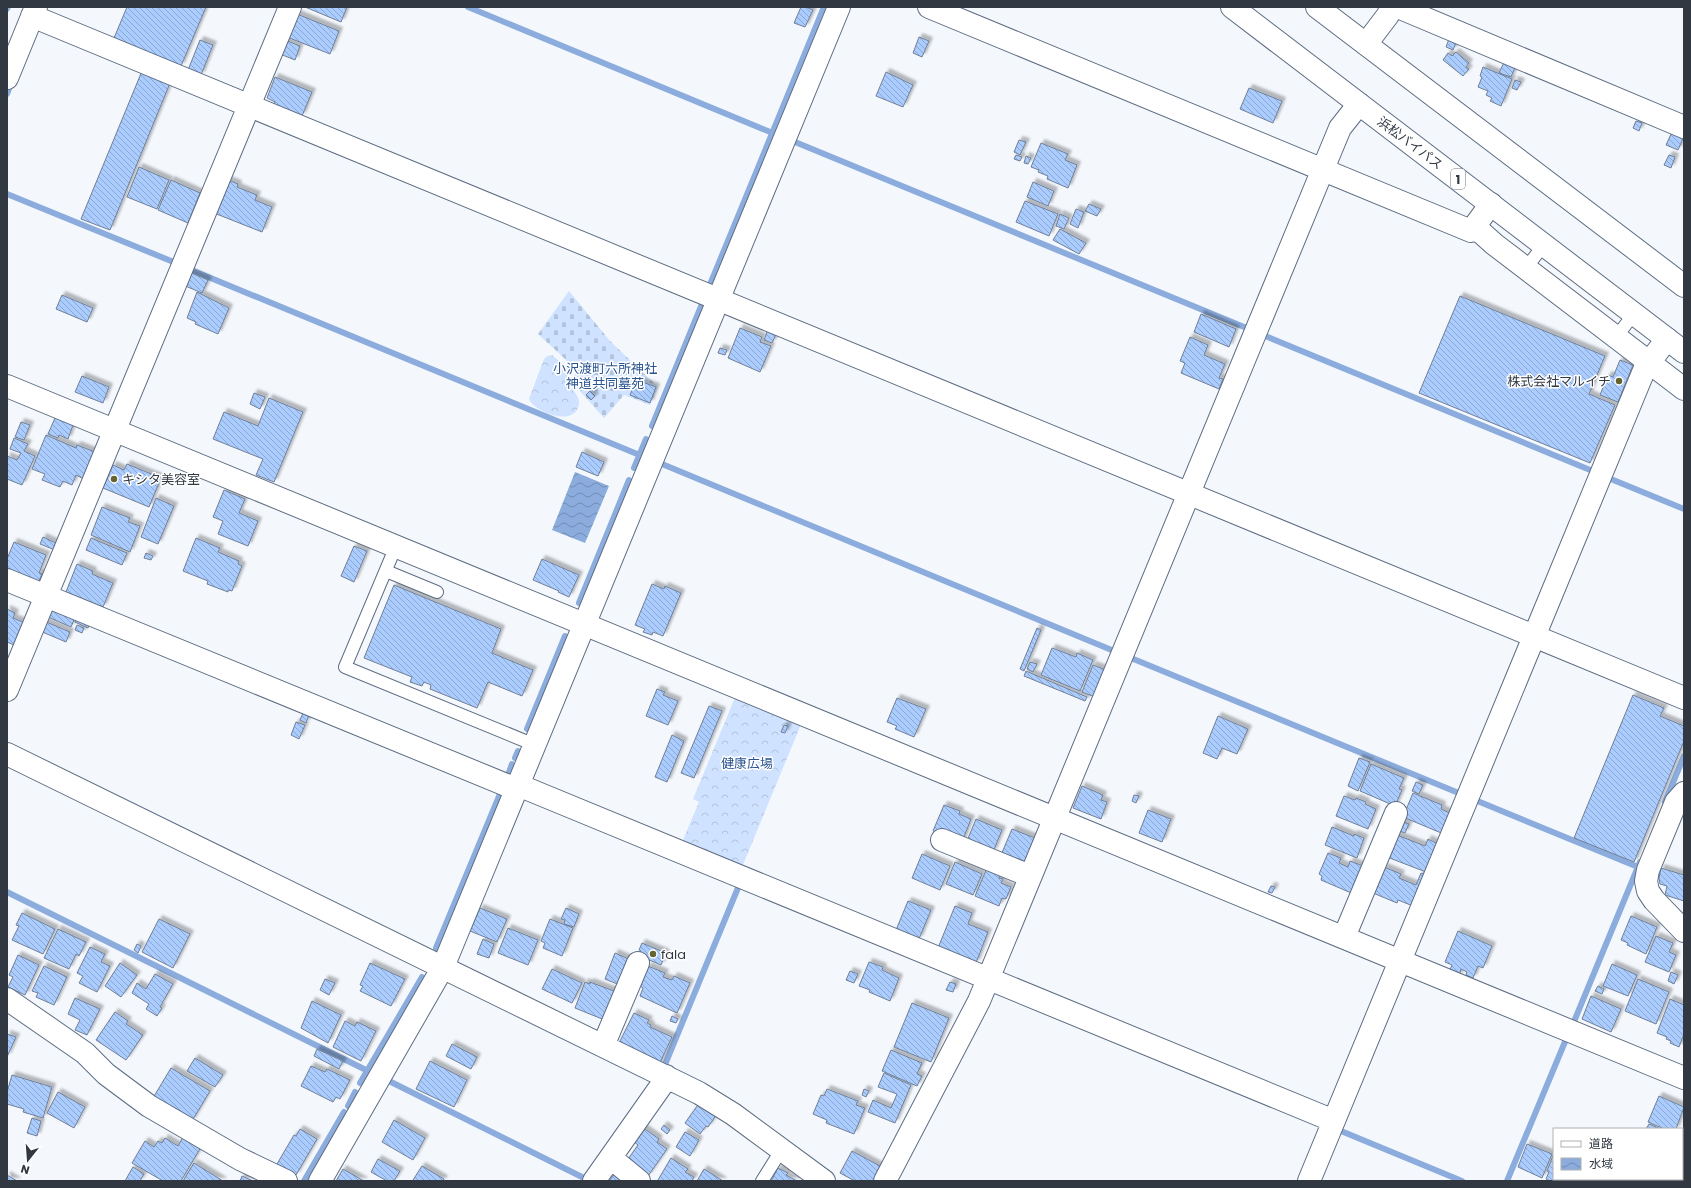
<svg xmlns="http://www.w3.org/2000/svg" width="1691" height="1188" font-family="Poppins,'Noto Sans JP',sans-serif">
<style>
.forest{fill:url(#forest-crowns)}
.cemetery{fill:url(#cemetery-stones)}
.water{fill:url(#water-waves)}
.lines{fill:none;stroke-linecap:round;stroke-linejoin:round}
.stream{stroke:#8bacdd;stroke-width:6}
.building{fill:url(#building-back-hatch);stroke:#707f96;filter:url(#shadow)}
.lane-casing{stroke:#5e6d83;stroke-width:14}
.street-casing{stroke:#5e6d83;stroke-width:24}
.secondary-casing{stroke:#5e6d83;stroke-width:24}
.highway-casing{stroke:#5e6d83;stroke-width:24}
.lane{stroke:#fff;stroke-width:12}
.street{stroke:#fff;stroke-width:22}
.secondary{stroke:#fff;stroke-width:22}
.highway{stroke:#fff;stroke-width:22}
.poi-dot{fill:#656431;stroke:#fff;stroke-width:1.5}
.labels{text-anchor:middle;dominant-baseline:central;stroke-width:3;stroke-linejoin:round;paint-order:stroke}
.shield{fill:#fff;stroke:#6f747b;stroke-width:1}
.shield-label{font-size:12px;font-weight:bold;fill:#313842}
.street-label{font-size:13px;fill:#313842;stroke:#fff}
.park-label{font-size:13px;fill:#2a5491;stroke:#fff}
.poi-label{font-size:13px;fill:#313842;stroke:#fff;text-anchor:start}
</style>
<defs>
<pattern id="forest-crowns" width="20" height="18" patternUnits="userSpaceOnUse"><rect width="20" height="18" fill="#cfe2ff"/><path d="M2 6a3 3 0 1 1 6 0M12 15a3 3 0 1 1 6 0" fill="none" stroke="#b2c3dc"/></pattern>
<pattern id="cemetery-stones" width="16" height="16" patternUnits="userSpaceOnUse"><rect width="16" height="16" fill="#cfe2ff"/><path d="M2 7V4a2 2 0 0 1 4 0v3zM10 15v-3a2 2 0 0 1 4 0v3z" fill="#b2c3dc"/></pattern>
<pattern id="water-waves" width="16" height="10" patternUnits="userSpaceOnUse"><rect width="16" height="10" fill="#8bacdd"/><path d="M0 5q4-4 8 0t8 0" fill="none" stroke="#728db5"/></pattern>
<pattern id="building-back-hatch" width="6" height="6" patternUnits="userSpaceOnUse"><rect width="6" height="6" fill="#acf"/><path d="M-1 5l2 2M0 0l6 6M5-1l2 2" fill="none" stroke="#8ba7d0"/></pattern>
<filter id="shadow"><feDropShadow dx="3.5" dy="-3.5" stdDeviation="1" flood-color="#0004"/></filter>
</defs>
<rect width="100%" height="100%" fill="#f4f8fd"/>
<path class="forest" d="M552,355L569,369L570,372L565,380L566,383C570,387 576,392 578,398C580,401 579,406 577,410C567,425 534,411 529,399L544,359L547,356Z
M736,695L802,722L740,872L680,847L699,802L693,799Z"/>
<path class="cemetery" d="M569,291L610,341L658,387L650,405L624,395L604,418L570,380L578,371L538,334Z"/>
<path class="water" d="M575,472L609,486L585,543L552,530Z"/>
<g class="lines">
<path class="stream" d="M468,7L775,134
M7,9L8,7
M7,94L12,81
M795,142L1249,329
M7,194L176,263
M189,269L642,456
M709,287L824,7
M1263,335L1595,472
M652,426L702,304
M662,464L1114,651
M634,468L646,439
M1606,477L1684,509
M579,603L629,480
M1131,658L1461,794
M527,729L565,636
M515,758L518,751
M508,775L512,764
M1475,800L1638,867
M1665,802L1684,756
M7,892L370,1072
M436,948L500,794
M1573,1024L1640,862
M664,1067L740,883
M389,1081L588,1180L589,1178
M360,1083L422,977
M348,1106L355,1092
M1341,1131L1462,1181
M304,1181L344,1112
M1507,1181L1567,1037"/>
</g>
<path class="building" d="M127,7H206L181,66L114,38Z
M305,7H347L341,22Z
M801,7H806L813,10L805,27L794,23Z
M297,14L339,31L330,54L287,37Z
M919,37L929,41L922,57L913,53Z
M1449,39L1456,43L1453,50L1446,47Z
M200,40L213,45L201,75L188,70Z
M285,40L300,46L295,60L280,54Z
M1456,52L1469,63L1466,67L1469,69L1463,76L1443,60L1448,53L1452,56Z
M1506,58L1517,63L1511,77L1499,73Z
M1483,67L1512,79L1501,106L1490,101L1492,98L1486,95L1488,91L1478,87L1482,77L1480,76Z
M142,71L170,83L110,230L81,219Z
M886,72L913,85L903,107L876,96Z
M275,77L312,92L302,116L274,105L275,102L267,98Z
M1515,80L1521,82L1517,90L1512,88Z
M1249,88L1282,101L1273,123L1240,109Z
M1636,121L1642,123L1639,131L1633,128Z
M1673,130L1684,136L1678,150L1666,145Z
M1019,140L1026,142L1020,155L1014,152Z
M1041,143L1068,154L1065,160L1077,165L1068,188L1047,179L1048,176L1038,172L1039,170L1031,167Z
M1016,155L1022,157L1020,161L1014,159Z
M1669,155L1675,157L1671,168L1664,165Z
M1026,156L1031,158L1028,164L1024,163Z
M139,167L169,180L157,209L127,197Z
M171,180L200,193L188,223L158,210Z
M228,180L238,184L237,187L257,195L255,200L272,207L262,232L214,213Z
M1033,182L1054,191L1048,206L1027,197Z
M1025,201L1058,214L1049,236L1016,222Z
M1089,204L1101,209L1097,216L1085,211Z
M1076,209L1084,212L1078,228L1070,224Z
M1060,214L1069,218L1064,229L1056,226Z
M1060,229L1086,243L1079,254L1053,240Z
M189,272L208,280L202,293L183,285Z
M197,292L229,308L218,334L195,324L196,322L187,318Z
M62,295L93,308L87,322L56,309Z
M1460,296L1605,356L1589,394L1615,405L1590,463L1419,393Z
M1201,314L1236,329L1229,347L1194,332Z
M740,328L762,337L760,342L771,346L760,372L728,358Z
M768,329L777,332L772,343L764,340Z
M1190,337L1208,345L1204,355L1225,364L1219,378L1223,379L1219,389L1181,373L1185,363L1180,361Z
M720,348L727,350L725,355L718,353Z
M1620,360L1633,365L1618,402L1600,395L1608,375L1613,377Z
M82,376L109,387L103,403L75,392Z
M637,380L656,387L650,403L630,395Z
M590,391L595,396L591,400L586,395Z
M254,393L265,397L260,409L250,404Z
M269,398L303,412L274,482L256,475L263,459L213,439L224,412L258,426Z
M55,418L73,425L68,439L59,435L58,438L48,434Z
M21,422L30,425L24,440L15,437Z
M46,435L76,448L77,445L95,452L84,479L76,475L72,485L63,481L60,487L42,480L45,474L32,469Z
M14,438L28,444L24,451L35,456L22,485L7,479V456L17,460L21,453L10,449Z
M582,452L604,462L598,476L576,467Z
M127,464L161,478L149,507L103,488L113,465L124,470Z
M224,490L245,499L239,513L258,521L248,546L218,534L223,521L213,517Z
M156,498L174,506L158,544L141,537Z
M102,507L130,518L128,522L140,526L130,552L91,535Z
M43,537L58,544L55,550L40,544Z
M91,538L127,553L122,565L86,550Z
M196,538L220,548L218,552L239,561L238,564L242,566L232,591L228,590V592L207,584L208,581L183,571Z
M14,542L46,555L39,573L42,574L37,585L23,576L7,569V559Z
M354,546L367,551L354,582L341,576Z
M146,553L153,556L151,560L144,558Z
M542,559L579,575L569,597L558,592L559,591L533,580Z
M77,564L93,571L92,574L113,583L103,607L66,592Z
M652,584L664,589L665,586L681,593L663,636L653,632L652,635L643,632L645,629L635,625Z
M394,585L501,629L492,653L533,670L522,696L488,682L477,708L430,689L431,685L424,682L422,686L410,682L412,677L364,658Z
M53,603L77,613L71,627L48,617Z
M7,609L15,613L13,618L23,622L14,645L7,642Z
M78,614L91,619L88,628L75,622Z
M44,621L70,632L66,642L40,631Z
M77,625L84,628L82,633L75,630Z
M1037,628L1041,630L1024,671L1020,669Z
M1052,648L1076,657L1077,653L1093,660L1080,691L1041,675Z
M1030,662L1037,664L1033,672L1027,669Z
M1093,665L1106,670L1095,697L1082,692Z
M1026,671L1087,697L1085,701L1024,676Z
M657,689L665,692L663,695L678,701L668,725L646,716Z
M1633,695L1664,708L1660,716L1684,726V741L1634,862L1574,838Z
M897,698L926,709L914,737L895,729L897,726L887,722Z
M709,706L722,711L694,778L681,773Z
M303,713L309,715L306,723L300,720Z
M1218,716L1248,729L1237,754L1222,748L1217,759L1203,753Z
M296,722L305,725L299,739L291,735Z
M784,725L788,726L785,733L781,732Z
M672,735L684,741L667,782L655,777Z
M1359,758L1370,762L1358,791L1348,786Z
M1371,764L1404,778L1399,789L1402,790L1395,806L1360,791Z
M1416,782L1423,785L1419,794L1412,791Z
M1082,786L1103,795L1101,800L1107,802L1101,819L1073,808Z
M1413,793L1442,805L1441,809L1452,814L1446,835L1403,817Z
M1134,795L1139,796L1136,803L1132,801Z
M1344,796L1355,800L1356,798L1366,802L1365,804L1376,809L1368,829L1336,816Z
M944,805L960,811L959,814L971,819L962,842L933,831Z
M1148,810L1171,819L1162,842L1139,833Z
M976,819L1002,830L993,852L967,841Z
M1401,821L1409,824L1405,833L1397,830Z
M1332,827L1354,836V834L1364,838L1357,858L1325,845Z
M1012,829L1035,838L1025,864L1001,855Z
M1397,835L1425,846L1428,839L1438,844L1426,872L1387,857Z
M1328,853L1341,858L1339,863L1348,867L1350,861L1363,866L1356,895L1321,880L1322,876L1319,874Z
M922,854L950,866L940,890L912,878Z
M955,862L982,874L973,895L946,884Z
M1384,867L1401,874L1399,878L1416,885L1421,873L1430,877L1418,908L1398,900L1397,903L1373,893Z
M987,868L1000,874L999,878L1003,879L1001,883L1011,887L1006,899L1002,898L999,906L975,896Z
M1661,868L1684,875V901L1665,895L1667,886L1660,884L1659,878Z
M1271,886L1275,887L1272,893L1268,892Z
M908,901L931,910L919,939L896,930Z
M955,906L972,913L968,924L988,932L976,963L938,948Z
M480,908L507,919L497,942L470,931Z
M566,908L579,914L574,927L564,924L565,920L561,919Z
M22,913L55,929L43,954L12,940L19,926L16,925Z
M1631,916L1657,927L1646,954L1627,945L1628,943L1621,940Z
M159,919L190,934L173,968L142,952Z
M550,919L573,928L562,956L543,948L545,943L541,941Z
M508,928L538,940L528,965L498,953Z
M58,929L86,942L79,956L76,954L69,969L44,958Z
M1458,931L1492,946L1483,968L1478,966L1473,978L1466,975L1467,972L1461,969L1459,976L1449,972L1452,965L1445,962Z
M1656,936L1673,943L1669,952L1676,955L1669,972L1645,962Z
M483,939L494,944L489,958L477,954Z
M642,943L666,953L661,965L640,956L641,951L639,950Z
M137,944L141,946L138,953L134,950Z
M90,947L105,954L101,962L110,966L97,992L79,983L83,976L77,973Z
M615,953L633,961L622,986L605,979Z
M18,955L39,965L25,995L8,987L13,977L9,975Z
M869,962L883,967L882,970L899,978L890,1001L869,992L870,990L859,986Z
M120,963L137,975L121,997L105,986Z
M370,963L405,979L391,1006L360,991L363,986L360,985Z
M1612,964L1637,975L1628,996L1603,986Z
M44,966L67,977L54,1005L36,997L38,993L32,991Z
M648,966L665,973L663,977L672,980L674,976L690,983L677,1013L640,996L643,988L640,986Z
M552,969L582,983L572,1003L542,989Z
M850,971L858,974L854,983L846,980Z
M1671,972L1678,975L1674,984L1668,981Z
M155,974L173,984L160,1007L162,1008L157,1016L146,1009L149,1004L132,993L137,983L146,989Z
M325,979L335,983L329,995L320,990Z
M1638,979L1669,992L1656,1024L1625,1011Z
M585,982L590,984V982L614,991L613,994L617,995L607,1021L575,1008Z
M950,982L956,984L953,992L946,990Z
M1598,986L1604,989L1602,994L1595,991Z
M1591,996L1621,1009L1611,1032L1582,1019Z
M75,998L100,1009L87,1035L75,1030L80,1020L68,1014Z
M1670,999L1684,1005V1034L1679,1047L1670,1043L1671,1041L1666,1039L1667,1037L1657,1033Z
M312,1001L341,1015L328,1043L301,1028Z
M912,1003L949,1018L931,1062L894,1047Z
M115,1012L128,1021L126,1024L143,1035L126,1060L96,1040Z
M634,1013L649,1020L647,1023L651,1025L650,1027L672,1037L658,1067L618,1045Z
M672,1016L678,1019L676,1023L670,1021Z
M345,1021L355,1026L357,1022L376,1031L361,1061L333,1047Z
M7,1034L16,1037L7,1057Z
M452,1044L477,1057L471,1069L446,1056Z
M317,1049L343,1061L339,1069L314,1056Z
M891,1050L922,1063L917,1074L922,1076L917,1086L882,1071Z
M195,1058L223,1075L215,1087L187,1071Z
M430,1061L467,1080L454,1107L416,1089Z
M311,1066L325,1072L327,1069L350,1080L340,1099L336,1097L333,1102L301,1086Z
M171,1068L210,1091L192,1121L153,1098Z
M884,1073L911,1085L895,1123L868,1112L873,1100L891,1108L897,1094L878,1087Z
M12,1075L52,1087L43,1118L23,1112L24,1109L7,1104V1092Z
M827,1089L858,1101L856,1105L865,1108L854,1134L826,1123L827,1120L813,1114L821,1095L824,1096Z
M864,1089L869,1091L866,1097L862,1095Z
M58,1092L85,1107L74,1128L47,1113Z
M1659,1096L1684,1107L1676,1129H1664L1648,1122Z
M700,1102L717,1114L708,1127L706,1126L700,1134L685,1123Z
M32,1118L41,1121L37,1136L27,1133Z
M394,1120L425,1138L413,1160L382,1142Z
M1649,1124L1661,1129H1646Z
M664,1125L670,1130L667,1134L661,1129Z
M642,1127L659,1139L657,1142L667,1149L648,1176L626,1162L638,1145L633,1141Z
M300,1129L317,1139L296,1175L277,1164L294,1135L296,1136Z
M685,1132L699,1140L690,1156L676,1147Z
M183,1137L201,1147L181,1181H163L132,1163L145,1141L154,1147L158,1141L162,1143L165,1138L178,1146Z
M1527,1144L1552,1154L1542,1178L1518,1167Z
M852,1151L882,1167L874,1181H855L840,1173Z
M1554,1153V1179H1583L1582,1181H1550L1546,1179L1549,1172L1547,1171Z
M671,1158L688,1169L685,1172L694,1177L692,1181H660L658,1180Z
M378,1159L400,1171L394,1181H387L371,1172Z
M194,1163L223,1181H183Z
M422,1166L444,1179L443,1181H415L413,1180Z
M133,1167L144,1174L140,1181H125Z
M778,1168L788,1173L786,1175L797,1181H771Z
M343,1169L364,1181H336Z
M704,1169L723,1181H697Z
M618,1170L631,1181H609Z
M7,1175L17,1181H7Z
M242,1176L253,1181H240Z
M1606,1179H1619L1618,1181H1605Z"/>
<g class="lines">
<defs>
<path id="lane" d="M1525,269L1544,245
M1616,337L1634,314
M396,546L345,667L535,745
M386,571L437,592
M762,1181L782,1149"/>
<path id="street" d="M929,7L1471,231L1491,204
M1398,7L1684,127
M32,16L1684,698
M1366,44L1388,15L1391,7
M7,78L36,7
M1474,226L1494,244L1684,389
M7,386L1684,1078
M7,580L516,789
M7,690L290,7
M7,754L699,1093L733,1114L824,1181
M518,785L1334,1121
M1684,793L1676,802L1672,812L1648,870L1646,881L1648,891L1654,900L1684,931
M942,840L1030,876
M1344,937L1396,813
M7,999L85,1053L106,1074L149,1106L240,1159L286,1181
M603,1046L638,963
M1682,1145L1684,1142
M611,1158L639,1181
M594,1181L661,1086L666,1076
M885,1181L979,1001L1340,128L1359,104
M1309,1181L1645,368L1667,339
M1661,1181L1662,1179"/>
<path id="secondary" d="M320,1181L443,967L839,7"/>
<path id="highway" d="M1232,7L1684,352
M1317,7L1684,286"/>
</defs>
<use href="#lane" class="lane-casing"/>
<use href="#street" class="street-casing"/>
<use href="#secondary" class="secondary-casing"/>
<use href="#highway" class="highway-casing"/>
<use href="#lane" class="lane"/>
<use href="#street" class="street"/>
<use href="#secondary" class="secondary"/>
<use href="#highway" class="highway"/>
</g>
<g class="poi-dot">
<circle cx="1619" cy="381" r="4"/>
<circle cx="114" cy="479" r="4"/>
<circle cx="653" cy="954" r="4"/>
</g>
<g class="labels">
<rect class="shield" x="1451" y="169" width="14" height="20" rx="3"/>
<g class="shield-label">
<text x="1458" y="179">1</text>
</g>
<g class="street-label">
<text transform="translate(1410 143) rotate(37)">浜松バイパス</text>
</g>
<g class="park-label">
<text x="605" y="368">小沢渡町六所神社<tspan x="605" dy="15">神道共同墓苑</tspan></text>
<text x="747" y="763">健康広場</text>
</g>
<g class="poi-label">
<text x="1611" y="381" text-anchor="end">株式会社マルイチ</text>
<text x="122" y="479">キシタ美容室</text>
<text x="661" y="954">fala</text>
</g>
</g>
<rect width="1691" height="1188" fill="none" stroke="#313842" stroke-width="16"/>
<rect x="1553" y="1128" width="130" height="52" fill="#ffffff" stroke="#adafb3"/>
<rect x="1561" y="1141" width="20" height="6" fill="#ffffff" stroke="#adafb3"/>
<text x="1589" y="1148" font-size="12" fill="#313842">道路</text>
<rect x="1561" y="1158" width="20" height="12" fill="url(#water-waves)" stroke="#adafb3"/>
<text x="1589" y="1168" font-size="12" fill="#313842">水域</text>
<g transform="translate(28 1160) rotate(197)" stroke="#ffffff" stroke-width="3" paint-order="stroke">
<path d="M0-3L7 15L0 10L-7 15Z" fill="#313842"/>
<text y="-6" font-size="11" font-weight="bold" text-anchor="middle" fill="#313842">N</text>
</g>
</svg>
